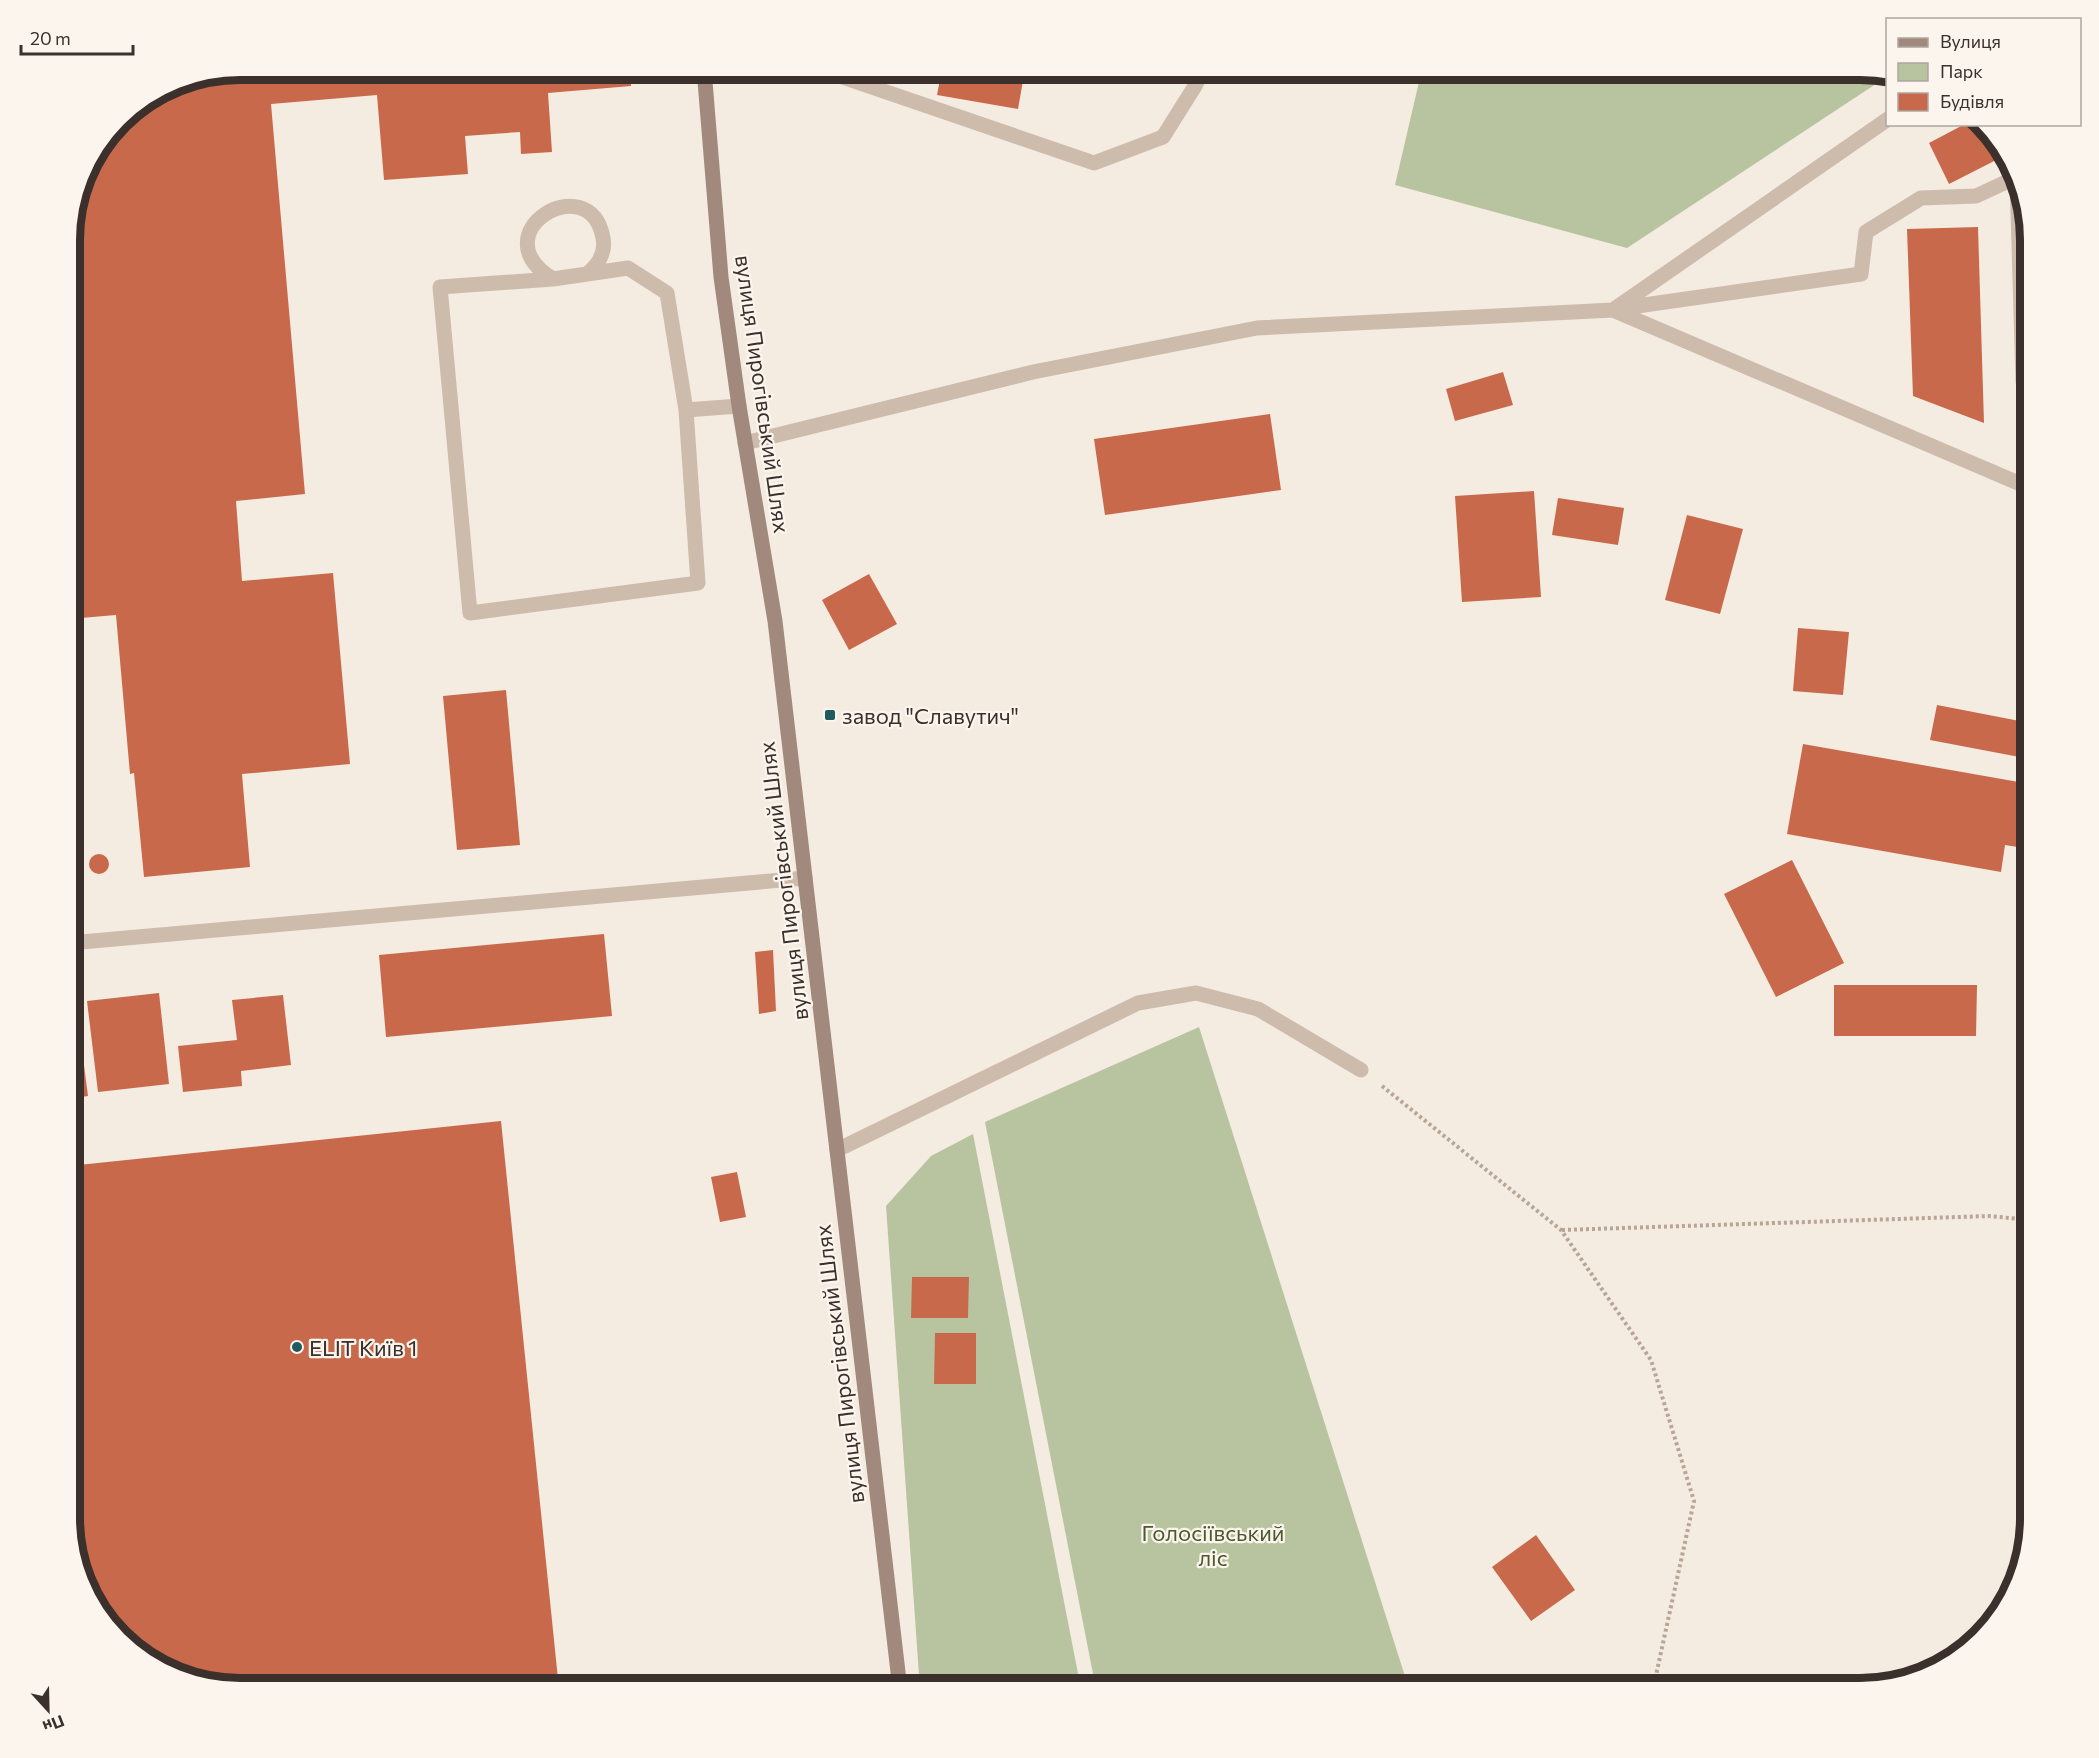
<svg xmlns="http://www.w3.org/2000/svg" width="2099" height="1758" font-family="Commissioner,sans-serif">
<style>
.green{fill:#b8c4a0}
.building{fill:#c8694b}
.lines{fill:none;stroke-linecap:round;stroke-linejoin:round}
.path{stroke:#b9a596;stroke-width:4;stroke-dasharray:3 3;stroke-linecap:butt}
.lane{stroke:#cdbbac;stroke-width:15}
.secondary{stroke:#a18a7d;stroke-width:15}
.poi-dot{fill:#1f5a5e;stroke:#fbf5ee;stroke-width:2}
.labels{text-anchor:middle;dominant-baseline:central;stroke-width:4.5;stroke-linejoin:round;paint-order:stroke}
.street-label{font-size:22px;fill:#3b302b;stroke:#fbf5ee}
.poi-label{font-size:22px;fill:#3b302b;stroke:#fbf5ee;text-anchor:start}
.park-label{font-size:22px;fill:#4a5a2e;stroke:#fbf5ee}
.rim{fill:none;stroke:#3b302b;stroke-width:8}
</style>
<rect width="100%" height="100%" fill="#f4ebe1"/>
<path class="green" d="M1422,69H1860L1888,76L1627,248L1395,185Z
M1199,1027L1409,1689H1096L985,1122Z
M973,1134L1081,1689H920L886,1206L931,1156Z"/>
<path class="building" d="M239,69H268L269,77L369,69H630L631,86L548,93L552,152L521,154L520,132L465,136L468,174L384,180L377,95L271,104L305,494L236,501L242,581L333,573L350,764L242,774L250,867L144,877L134,773L130,774L116,615L69,619V228L87,164L127,112L175,82Z
M942,69H1025L1018,109L937,95Z
M1965,124H1982L2004,156L1949,184L1929,143Z
M1978,227L1984,423L1913,396L1907,229Z
M1503,372L1513,405L1455,421L1446,389Z
M1270,414L1281,490L1105,515L1094,439Z
M1534,491L1541,597L1462,602L1455,496Z
M1558,498L1624,508L1618,545L1552,535Z
M1687,515L1743,529L1720,614L1665,600Z
M869,574L897,624L849,650L822,600Z
M1798,628L1849,632L1843,695L1793,691Z
M506,690L520,845L457,850L443,696Z
M1937,705L2030,723V759L1930,740Z
M1803,744L2030,784V849L2005,845L2001,872L1787,834Z
M89 864a10 10 0 1 1 20 0a10 10 0 1 1-20 0Z
M1792,860L1844,963L1776,997L1724,894Z
M604,934L612,1016L386,1037L379,955Z
M773,950L776,1011L759,1014L755,952Z
M1834,985H1977L1976,1036H1834Z
M159,993L169,1084L98,1092L87,1001Z
M283,995L291,1065L241,1071L242,1086L183,1092L178,1046L237,1040L232,1000Z
M79,1027L88,1096L69,1099V1028Z
M501,1121L559,1689H239L175,1676L127,1646L86,1594L69,1529V1166Z
M737,1172L746,1217L720,1222L711,1177Z
M912,1277H969L968,1318H911Z
M935,1333H976V1384H934Z
M1536,1535L1575,1590L1531,1621L1492,1567Z"/>
<g class="lines">
<path class="path" d="M1382,1086L1561,1230L1651,1360L1694,1501L1653,1689
M1562,1230L1989,1216L2030,1220"/>
<path class="lane" d="M819,69L1094,163L1163,137L1195,86L1203,69
M553,279L440,287L470,613L698,583L686,410L667,293L628,268L553,279C478,233 590,166 603,238C606,252 598,265 587,274
M1616,309L1861,274L1866,232L1921,198L1976,196L2017,177L2023,382L2030,390
M1613,310L2030,488
M686,410L739,406
M745,443L1033,372L1257,328L1613,310L1888,119
M69,938L81,942L805,878
M837,1150L1138,1003L1196,993L1258,1009L1361,1070"/>
<path class="secondary" d="M704,69L721,277L739,406L775,621L900,1689"/>
</g>
<g class="poi-dot">
<rect x="824" y="709" width="12" height="12" rx="3"/>
<circle cx="297" cy="1347" r="6"/>
</g>
<g class="labels">
<g class="street-label">
<text transform="translate(763 394) rotate(82)">вулиця Пирогівський Шлях</text>
<text transform="translate(783 881) rotate(-97)">вулиця Пирогівський Шлях</text>
<text transform="translate(839 1364) rotate(-97)">вулиця Пирогівський Шлях</text>
</g>
<g class="poi-label">
<text x="842" y="715">завод "Славутич"</text>
<text x="309" y="1347">ELIT Київ 1</text>
</g>
<g class="park-label">
<text x="1213" y="1532">Голосіївський<tspan x="1213" dy="25">ліс</tspan></text>
</g>
</g>
<path d="M0 0H2099V1758H0ZM240 80H1860A160 160 0 0 1 2020 240V1518A160 160 0 0 1 1860 1678H240A160 160 0 0 1 80 1518V240A160 160 0 0 1 240 80Z" fill="#fbf5ee" fill-rule="evenodd"/>
<path class="rim" d="M240 80H1860A160 160 0 0 1 2020 240V1518A160 160 0 0 1 1860 1678H240A160 160 0 0 1 80 1518V240A160 160 0 0 1 240 80Z"/>
<rect x="1886" y="18" width="195" height="108" fill="#fbf5ee" stroke="#aea6a0" stroke-width="1.5"/>
<rect x="1898" y="38" width="30" height="9" fill="#a18a7d" stroke="#aea6a0" stroke-width="1.5"/>
<text x="1940" y="48" font-size="18" fill="#3b302b">Вулиця</text>
<rect x="1898" y="63" width="30" height="18" fill="#b8c4a0" stroke="#aea6a0" stroke-width="1.5"/>
<text x="1940" y="78" font-size="18" fill="#3b302b">Парк</text>
<rect x="1898" y="93" width="30" height="18" fill="#c8694b" stroke="#aea6a0" stroke-width="1.5"/>
<text x="1940" y="108" font-size="18" fill="#3b302b">Будівля</text>
<g transform="translate(48 1710) rotate(158)" stroke="#fbf5ee" stroke-width="4.5" paint-order="stroke">
<path d="M0-4.5L10 22L0 15L-10 22Z" fill="#3b302b"/>
<text y="-9" font-size="16" font-weight="bold" text-anchor="middle" fill="#3b302b">Пн</text>
</g>
<path d="M21 45v9h112v-9" fill="none" stroke="#3b302b" stroke-width="3"/>
<text x="30" y="45" font-size="18" fill="#3b302b" stroke="#fbf5ee" stroke-width="4.5" paint-order="stroke">20 m</text>
</svg>
